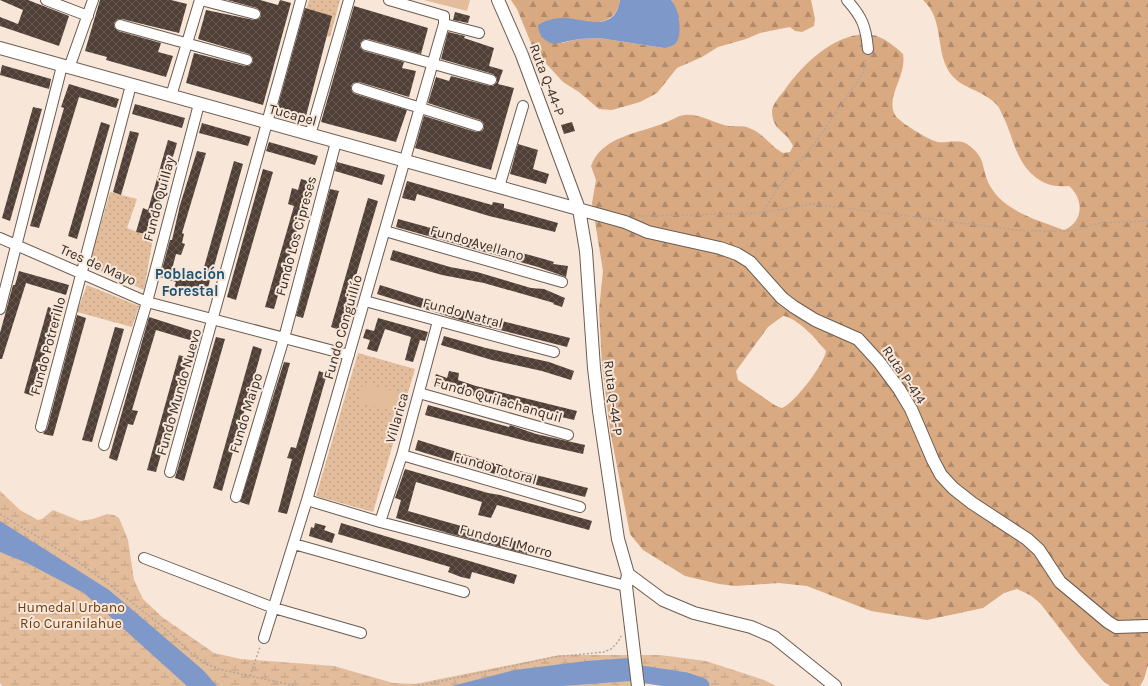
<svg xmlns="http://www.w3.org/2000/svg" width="1148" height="686" font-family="Karla,sans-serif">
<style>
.forest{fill:url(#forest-firs);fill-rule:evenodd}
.wetland{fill:url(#wetland-marsh)}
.park{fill:url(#park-dots)}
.pitch{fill:#e2bc9b}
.water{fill:#7e99c9}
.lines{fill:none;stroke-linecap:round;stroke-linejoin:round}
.river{stroke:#7e99c9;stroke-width:17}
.building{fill:url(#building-cross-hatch)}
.minor-casing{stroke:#6b5c50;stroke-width:12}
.tertiary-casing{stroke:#6b5c50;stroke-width:14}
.path{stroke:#b3a59a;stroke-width:1.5;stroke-dasharray:2 2;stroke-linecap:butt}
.minor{stroke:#fff;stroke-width:10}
.tertiary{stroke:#fff;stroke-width:12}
.labels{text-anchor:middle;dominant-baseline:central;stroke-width:4;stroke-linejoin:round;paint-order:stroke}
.street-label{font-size:14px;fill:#352e29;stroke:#f8e6d8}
.park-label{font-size:14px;fill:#6b3d0d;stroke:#f8e6d8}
.neighbourhood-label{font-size:15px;font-weight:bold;fill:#195475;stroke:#f8e6d8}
</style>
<defs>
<pattern id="forest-firs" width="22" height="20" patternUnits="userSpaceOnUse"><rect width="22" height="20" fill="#d9a981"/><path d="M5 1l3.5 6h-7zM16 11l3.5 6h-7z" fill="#b18a6a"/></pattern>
<pattern id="wetland-marsh" width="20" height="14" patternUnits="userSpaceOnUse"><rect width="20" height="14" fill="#e2bc9b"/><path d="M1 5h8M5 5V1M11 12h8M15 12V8" fill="none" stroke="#c2a286"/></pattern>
<pattern id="park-dots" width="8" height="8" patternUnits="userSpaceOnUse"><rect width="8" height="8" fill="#e2bc9b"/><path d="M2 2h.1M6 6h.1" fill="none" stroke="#c2a286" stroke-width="1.8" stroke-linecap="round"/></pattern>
<pattern id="building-cross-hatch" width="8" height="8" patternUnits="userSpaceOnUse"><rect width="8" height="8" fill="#4f3f37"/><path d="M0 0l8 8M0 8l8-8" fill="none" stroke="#665952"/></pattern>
</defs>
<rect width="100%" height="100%" fill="#f8e6d8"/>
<path class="forest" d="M511,0H620C615,29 589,23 567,18L562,43L579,39L599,38L664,48L673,2L671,0H811L815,19L814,26L802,32L795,31L790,27L760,33L746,39L718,47L702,57L677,68L657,93L640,102L612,110L599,109L579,92L563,82L541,58L533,48L517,9Z
M923,0H1148V665L1144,679L1140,686H1110L1103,681L1081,656L1040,603L1030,595L1017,589L1004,593L983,608L927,620L871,611L807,586L779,583L736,586L719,584L685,576L643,550L630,534L610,430L602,365L599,310L603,271L592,203L596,180L591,166C602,136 638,134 664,123C671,121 677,116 684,115C699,113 713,123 728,126C735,127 743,125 749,128C762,132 771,147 783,153L790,152L793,146C786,130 772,131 772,111C772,104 782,94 786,88C804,63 838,30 872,35C882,36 896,47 903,54C907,77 885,96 895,115C899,122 930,141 938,142C947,143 960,139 967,144C988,159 980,167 990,186C1005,212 1038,220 1064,230C1084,222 1084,199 1069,186C1054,187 1044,185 1033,175C1015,159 1013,136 1003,116C1001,113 1000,108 997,105C983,89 957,89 947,68C936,46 943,18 923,0ZM783,316C798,318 817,340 826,351C825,363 794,404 782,408L776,406L738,380L736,371L768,327Z"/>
<path class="wetland" d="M0,491L20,510L38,520L42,519L53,510L80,521L93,519L107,514L114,515L119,518L128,540L134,580L143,599L162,617L214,653L241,659L334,666L393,683L415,684L560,655H660L706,661L764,680L776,686H682L662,681L633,686H2L0,683Z"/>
<path class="park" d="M309,0H340L330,37L301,29Z
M110,192L137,199L127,228L153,238L144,290L89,266Z
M87,285L139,306L132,327L77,312Z
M358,353L415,369L373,512L316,496Z"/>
<path class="pitch" d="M424,0H470L467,11Z
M363,383L401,393L396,412L358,402Z"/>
<path class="water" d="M620,0H671C679,8 683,34 676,43C673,46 669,47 664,48L599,38L579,39L554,44C544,41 539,36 538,25C546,20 558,17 568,18C590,21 615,31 620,0Z
M0,521L109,590L203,670L217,686H187L84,593L27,563L0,552Z
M629,658L631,681L562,686H452L515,670L586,661Z"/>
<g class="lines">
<path class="river" d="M621,671L686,681L701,686"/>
</g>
<path class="building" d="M0,0H28L69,16L59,46L0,26V17L18,24L23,10Z
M100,0H171L187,4L179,33L122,19H118L114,23V27L118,31L161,43L158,52L173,56L166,77L106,60L107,57L85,51Z
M227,0H260L278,5L280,0L291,3L263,105L186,83L194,53L245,66H249L253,62V58L249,54L198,39L206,10L254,20L259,19L261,16V12L257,8Z
M354,6L428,28L421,54L368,39H364L360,43V47L364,51L404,62L402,68L416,71L409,97L359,82L353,83L351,86L352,92L355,94L407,110L396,142L321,122Z
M305,8L332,16L306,116L277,109Z
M455,12L470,16L468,23L453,20Z
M448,32L465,36L464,38L494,48L489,66L503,70L498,84L514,88L491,170L415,148L424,116L476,132L482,131L484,128L483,122L480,120L428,103L436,77L449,81L451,76L490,86H493L497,82V78L493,74L441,59Z
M2,65L51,79L49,89L0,75Z
M69,84L119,99L116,108L79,97L39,228L30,226L57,132L64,108L61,107Z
M135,104L185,118L182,128L132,114Z
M33,107L42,109L10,221L2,218Z
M101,122L110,125L77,239L68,236Z
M572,122L575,131L564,134L561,125Z
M202,123L251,137L248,146L199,133Z
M130,131L139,133L121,195L113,192Z
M168,140L177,143L154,222L150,221L146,234L136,232L143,208L148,210Z
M269,142L318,156L315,165L266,151Z
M518,144L538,150L533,169L549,174L546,184L510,174Z
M197,151L206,153L182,233L184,234L182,243L185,244L181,255L176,254L172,269L201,278L234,161L243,164L207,291L197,288L196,293L174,288L176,282L160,277L170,240H172L180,205Z
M337,162L385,175L382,185L335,171Z
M263,169L273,172L236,300L227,297Z
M301,179L311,182L274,309L265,307L294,206L288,204L292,188L298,190Z
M407,181L492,205L493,202L504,204V208L558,223L555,232L489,216L417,194L415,201L402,198Z
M330,189L339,191L303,318L296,316Z
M368,198L378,201L340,330L331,327Z
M398,219L544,259L554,262L553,264L568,266L566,277L538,267L396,227Z
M393,250L450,267L477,272L531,288L544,289L565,298L562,307L553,304L554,303L484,283L442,275L390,260Z
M19,271L69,285L66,295L26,283L2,359H0V333L13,285H15Z
M380,285L466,312L570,338L567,347L460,320L377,294Z
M48,307L57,310L33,396L24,393Z
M77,315L86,318L53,436L43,434L47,429Z
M149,317L196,332L193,341L156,330L132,410L138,411L133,425L128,424L117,461L109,458Z
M378,318L428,332L425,341L420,340L413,362L405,360L411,337L385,329L377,352L367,349L370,340L363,338L366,329L374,331Z
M115,327L124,329L92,442L82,440Z
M444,336L486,348L549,362L574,371L571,380L542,371L492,360L441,345Z
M216,337L225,339L184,481L175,478Z
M253,346L262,349L222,491L213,488Z
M179,355L188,358L156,472L147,470Z
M284,362L290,363L249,505L240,502Z
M319,371L327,374L287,514L278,512L292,459L287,458L291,447L296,448Z
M449,371L459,373L458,380L476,386L577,411L574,420L455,391L433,384L436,374L447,378Z
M428,405L509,427L510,425L536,434L585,445L583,454L530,442L425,415Z
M418,440L512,469L588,488L585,497L505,477L415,450Z
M405,469L488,493L500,495L592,521L589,530L497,505L491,518L478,515L482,502L416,482L408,511L529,545L527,554L451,534L396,518L401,500L395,498Z
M315,523L326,526L324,530L335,534L332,543L309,536L311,527L314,528Z
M341,523L517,575L514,584L472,572L470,579L461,577L448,572L450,567L338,534Z"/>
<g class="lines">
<defs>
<path id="minor" d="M46,0L88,16
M201,0L255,14
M847,0C862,17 866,26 868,49
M444,24L479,33
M120,25L247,60
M366,45L491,80
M69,68L93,0
M357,88L478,126
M171,96L200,0
M310,135L349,0
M499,187L523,106
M385,231L562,282
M0,238L147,302L349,355
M365,301L554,352
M0,309L62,66
M419,393L568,435
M41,427L131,85
M104,445L147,302L199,104
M402,455L580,507
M170,472L301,0
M236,497L284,338L336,142
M307,500L380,522L626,586
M380,522L402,455L438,321
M294,544L464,592
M144,558L274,608L361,633
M264,638L307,500L444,24V16L389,0"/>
<path id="tertiary" d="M498,0L522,55L579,209L586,251L594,368L599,411L618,539L628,574L663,600L694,613L751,627L774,637L835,686
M0,48L625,222L648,232L720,248L737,254L750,262L782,298L794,307L815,320L858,339L879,362L899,389L911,409L933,460L941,475L953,488L972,503L1027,539L1039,550L1060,582L1108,622L1116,627L1148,626
M628,574L626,586L638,686"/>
</defs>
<use href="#minor" class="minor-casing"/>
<use href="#tertiary" class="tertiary-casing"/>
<path class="path" d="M762,213L778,188L815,143L863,73L866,58
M634,214L642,216L762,213L812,204L1026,231H1074L1099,223L1148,221
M0,514L74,559L106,582L168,631L194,656L208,665L223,670L296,686
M250,676L260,647
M418,686L554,657L604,652L611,649L618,642L621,636"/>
<use href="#minor" class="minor"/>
<use href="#tertiary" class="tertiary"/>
</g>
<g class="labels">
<g class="street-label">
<text transform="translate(547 80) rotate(69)">Ruta Q-44-P</text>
<text transform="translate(293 115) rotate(15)">Tucapel</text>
<text transform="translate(159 199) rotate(-75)">Fundo Quillay</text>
<text transform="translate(296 236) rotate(-75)">Fundo Los Cipreses</text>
<text transform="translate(477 243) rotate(16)">Fundo Avellano</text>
<text transform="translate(98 265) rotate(24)">Tres de Mayo</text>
<text transform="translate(463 313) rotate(15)">Fundo Natral</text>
<text transform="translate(343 327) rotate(-74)">Fundo Conguillío</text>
<text transform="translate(48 346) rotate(-75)">Fundo Potrerillo</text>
<text transform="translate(904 375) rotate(56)">Ruta P-414</text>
<text transform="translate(179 392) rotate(-74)">Fundo Mundo Nuevo</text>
<text transform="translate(613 398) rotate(83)">Ruta Q-44-P</text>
<text transform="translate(498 400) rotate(16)">Fundo Quilachanquil</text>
<text transform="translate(246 413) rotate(-73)">Fundo Maipo</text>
<text transform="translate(397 418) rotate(-74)">Villarica</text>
<text transform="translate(495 468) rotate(16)">Fundo Totoral</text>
<text transform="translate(506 541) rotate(15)">Fundo El Morro</text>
</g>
<g class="park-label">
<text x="71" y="607">Humedal Urbano<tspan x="71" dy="16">Río Curanilahue</tspan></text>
</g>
<g class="neighbourhood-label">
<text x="190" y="274">Población<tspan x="190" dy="17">Forestal</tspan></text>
</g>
</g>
</svg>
